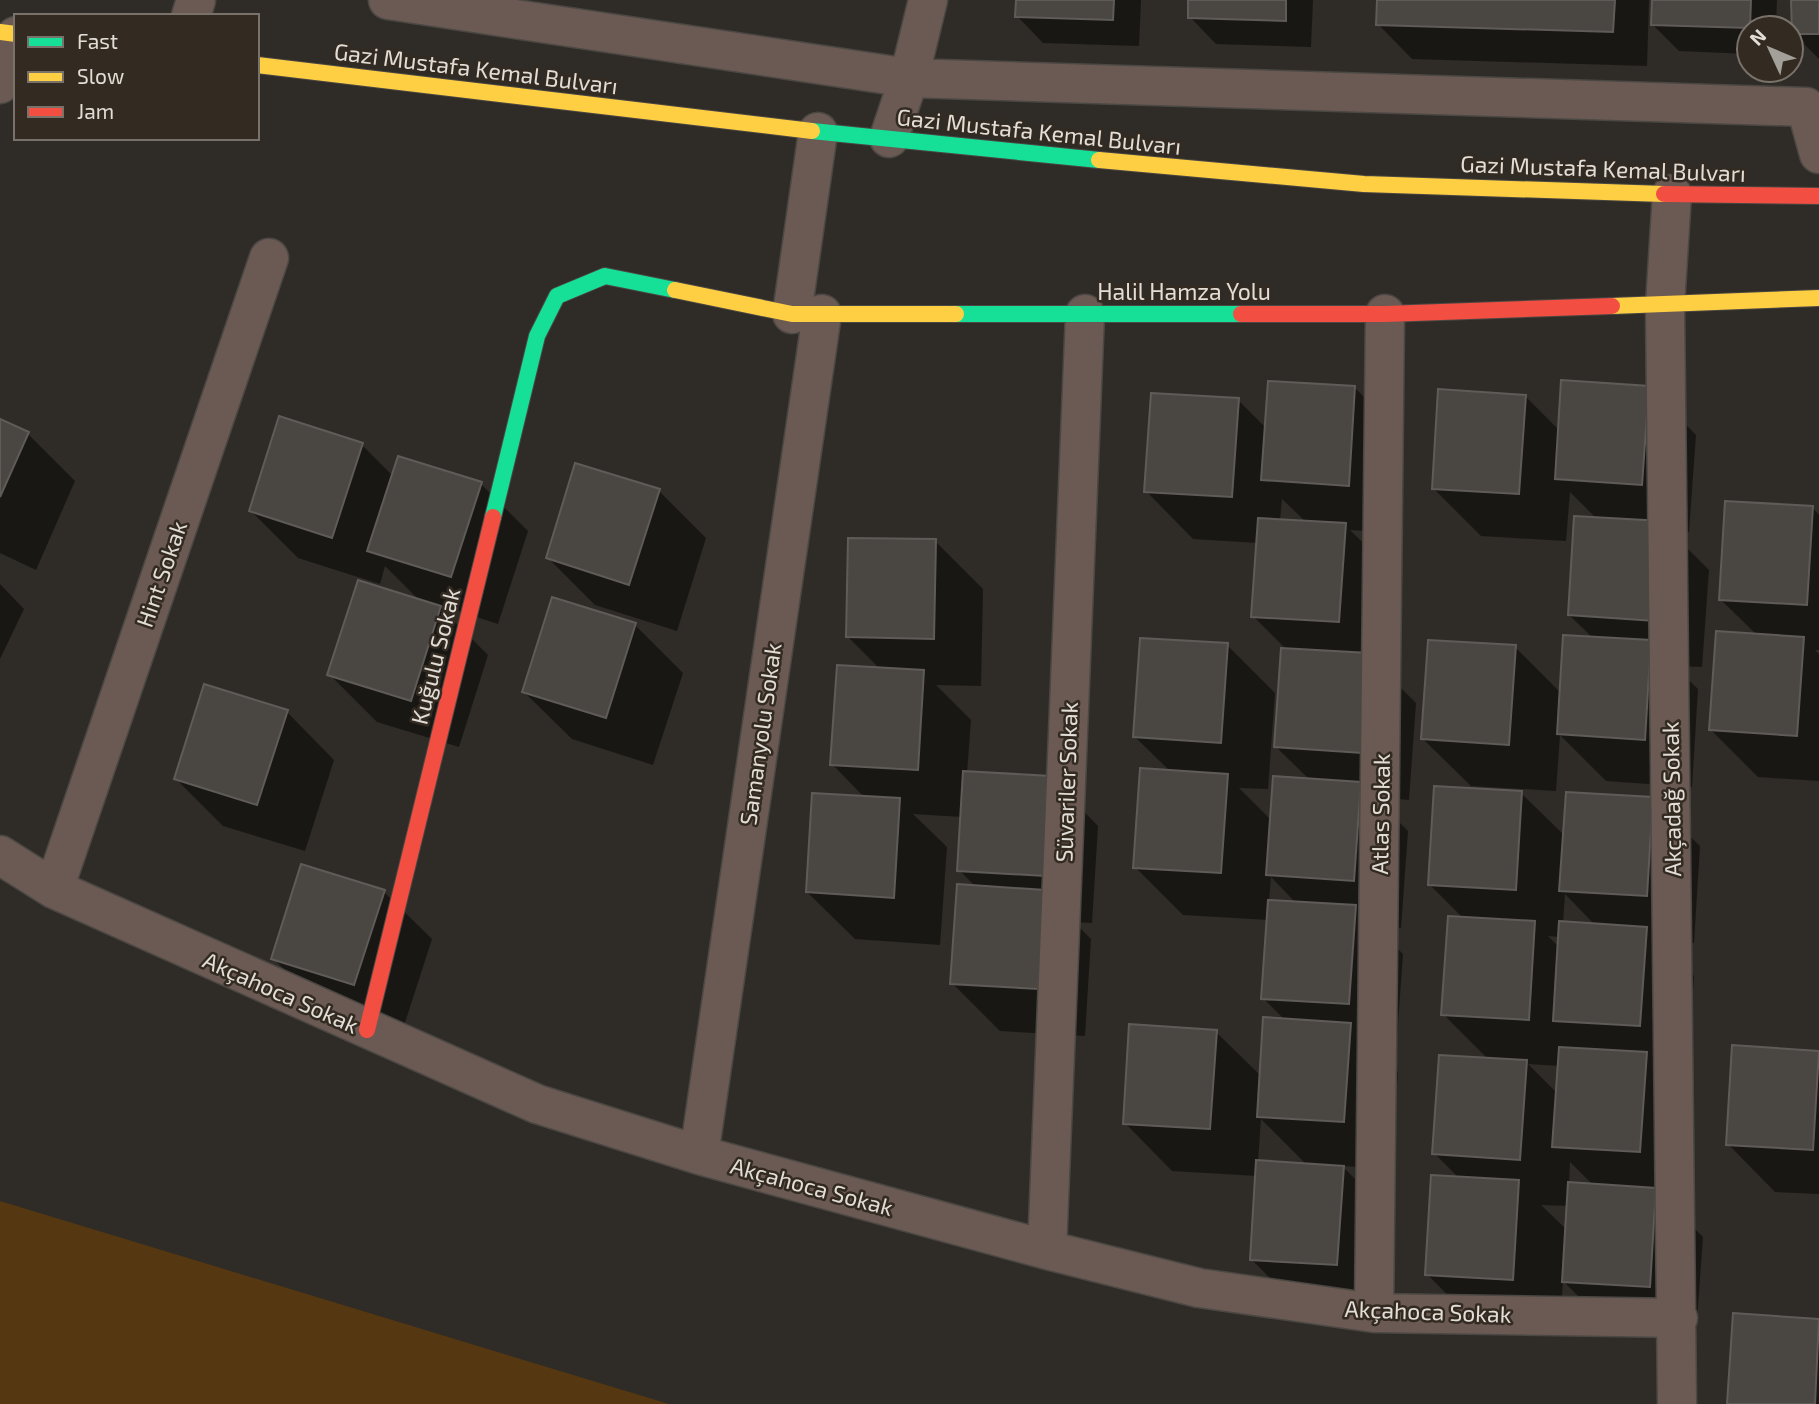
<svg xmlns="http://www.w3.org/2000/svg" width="1819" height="1404" font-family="'Exo 2',sans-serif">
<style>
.green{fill:#553811}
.shadow{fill:#0007;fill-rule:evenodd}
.building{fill:#4a4743;stroke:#5f5b58;stroke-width:2}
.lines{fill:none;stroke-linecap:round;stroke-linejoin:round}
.street-casing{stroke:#4b4743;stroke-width:41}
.fast-casing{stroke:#4b4743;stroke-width:18}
.slow-casing{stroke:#4b4743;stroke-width:18}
.jam-casing{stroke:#4b4743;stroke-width:18}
.street{stroke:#6a5a53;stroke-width:38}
.fast{stroke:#16e098;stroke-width:16}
.slow{stroke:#ffcf43;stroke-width:16}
.jam{stroke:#f24e42;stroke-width:16}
.labels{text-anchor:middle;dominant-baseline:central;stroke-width:5;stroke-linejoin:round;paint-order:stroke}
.street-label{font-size:23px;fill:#e2ddd7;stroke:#332b22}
</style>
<rect width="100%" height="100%" fill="#2f2b26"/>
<path class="green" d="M0,1201L669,1404H0Z"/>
<path class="shadow" d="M1017,0H1141L1139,46L1043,43L1017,16Z
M1190,0H1313L1311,47L1216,44L1190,17Z
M1379,0H1649L1647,66L1412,59L1378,24Z
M1654,0H1777L1776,28H1749V54L1679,51L1653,25Z
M1793,0H1819V59L1794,34Z
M1649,387L1696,435L1689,532L1669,530L1709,570L1702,667L1674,666L1698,689L1692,787L1606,781L1560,735L1556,791L1471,786L1423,739L1515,647L1561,693L1593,638L1569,615L1597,519L1570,492L1566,541L1481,536L1433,488L1525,396L1560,431Z
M1355,388L1402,435L1396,533L1350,530L1393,572L1382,669L1416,703L1409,800L1374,797L1408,831L1401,928L1375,926L1403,954L1396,1051L1376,1050L1398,1072L1391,1169L1342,1166L1391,1215L1384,1312L1299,1307L1251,1259L1257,1176L1172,1171L1125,1123L1216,1032L1261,1076L1285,1020L1263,998L1269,920L1183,915L1135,867L1171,772L1135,737L1227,645L1275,693L1268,789L1239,788L1272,821L1310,780L1276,747L1287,650L1253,616L1258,543L1193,539L1146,491L1238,400L1266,428ZM1282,499L1306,522L1280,521ZM1271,877L1296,903L1269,901ZM1261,1119L1307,1165L1258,1162Z
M0,421L28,434L75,481L36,570L0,553Z
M362,445L393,476L481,484L528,531L498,624L437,604L488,655L459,747L377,722L329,674L420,601L385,566L380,584L298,558L251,511Z
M659,491L706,538L677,631L595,605L548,558Z
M1813,508L1819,515V650H1815L1819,654V781L1758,777L1711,730L1757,635L1721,600Z
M935,541L983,589L981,686L936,685L971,720L967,773L1051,778L1098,826L1092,923L1074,922L1091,939L1085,1036L1000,1031L952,983L976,887L959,870L962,817L913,814L947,847L940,945L855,939L807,892L865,798L832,764L881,670L848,637Z
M0,584L24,609L0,659Z
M635,625L683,673L653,765L572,739L524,692Z
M287,712L334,760L305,851L223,826L176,779Z
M1521,793L1565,836L1652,799L1700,846L1694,943L1659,941L1694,976L1687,1073L1663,1072L1693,1102L1687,1199L1663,1197L1703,1237L1696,1334L1611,1329L1563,1281L1560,1327L1474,1322L1427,1274L1459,1178L1434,1153L1489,1060L1443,1014L1463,918L1429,884ZM1565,894L1596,926L1563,923ZM1548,936L1560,937L1559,947ZM1528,1064L1559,1066L1557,1093ZM1570,1162L1594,1186L1569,1184ZM1541,1205L1569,1206L1567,1230Z
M384,892L432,939L402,1032L320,1006L273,958Z
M1734,1047L1819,1052V1194L1775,1192L1728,1144Z
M1734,1315L1819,1321V1404H1729Z"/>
<path class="building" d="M1016,0H1114L1113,20L1015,17Z
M1188,0H1286V21L1188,18Z
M1377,0H1615L1613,32L1376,25Z
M1652,0H1751L1750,28L1651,25Z
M1791,0H1819V34H1792Z
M1561,380L1649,386L1642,485L1555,479Z
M1268,381L1355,386L1349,486L1261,480Z
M1438,389L1526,395L1519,494L1432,489Z
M1151,393L1239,398L1232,497L1144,492Z
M279,416L363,443L332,538L249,511Z
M0,419L29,432L0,497Z
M398,456L482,482L451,577L367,551Z
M575,463L660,489L629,585L546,558Z
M1725,501L1813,506L1807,605L1719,600Z
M1574,516L1662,521L1655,621L1568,615Z
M1258,518L1346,523L1339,622L1251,617Z
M848,538L936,539L934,639L846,637Z
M358,580L441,606L411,701L327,675Z
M552,597L636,623L606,718L522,692Z
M1716,631L1804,637L1797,736L1709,730Z
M1563,635L1651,640L1645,740L1557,734Z
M1140,638L1228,643L1221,743L1133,737Z
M1428,640L1516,645L1509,745L1421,739Z
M1281,648L1369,653L1362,753L1274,747Z
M837,665L924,670L918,770L830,765Z
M204,684L288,710L257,805L174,779Z
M1140,768L1228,774L1221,873L1133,868Z
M963,771L1051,776L1045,876L957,871Z
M1273,776L1361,782L1354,881L1266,875Z
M1434,786L1522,791L1516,890L1428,885Z
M1566,792L1653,797L1647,896L1559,891Z
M812,793L900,798L894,898L806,892Z
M301,864L385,890L354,985L271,959Z
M957,884L1045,890L1038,989L950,984Z
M1268,900L1356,905L1349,1004L1261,999Z
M1448,916L1535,921L1529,1020L1441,1015Z
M1559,921L1647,927L1640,1026L1553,1021Z
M1263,1017L1351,1023L1344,1122L1257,1117Z
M1129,1024L1217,1030L1210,1129L1123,1124Z
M1732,1045L1819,1051L1813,1150L1726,1145Z
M1559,1047L1647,1052L1640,1152L1552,1147Z
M1439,1055L1527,1060L1520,1160L1432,1154Z
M1256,1160L1344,1166L1337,1265L1250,1260Z
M1431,1175L1519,1180L1513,1280L1425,1275Z
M1568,1182L1656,1188L1650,1287L1562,1282Z
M1733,1313L1819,1319L1815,1404H1727Z"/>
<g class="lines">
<defs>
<path id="street" d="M388,0L909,78L1806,107L1819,154
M191,16L196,0
M0,84L16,36
M889,138L909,78L928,0
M1672,194L1665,305L1677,1404
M792,314L818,132
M0,855L54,889L537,1104L699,1155L1047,1250L1199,1288L1374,1313L1678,1318
M54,889L269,258
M699,1155L822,314
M1047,1250L1085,314
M1374,1313L1385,314"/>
<path id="fast" d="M812,131L1099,160
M956,314H1241
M493,517L537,336L557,296L605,276L675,290"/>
<path id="slow" d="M0,32L16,34
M257,65L812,131
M1099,160L1364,184L1664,194
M675,290L792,314H956
M1612,306L1819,298"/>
<path id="jam" d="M1664,194L1819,196
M1241,314H1385L1612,306
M367,1030L493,517"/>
</defs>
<use href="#street" class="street-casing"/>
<use href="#fast" class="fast-casing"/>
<use href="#slow" class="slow-casing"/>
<use href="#jam" class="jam-casing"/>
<use href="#street" class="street"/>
<use href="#fast" class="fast"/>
<use href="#slow" class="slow"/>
<use href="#jam" class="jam"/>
</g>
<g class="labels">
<g class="street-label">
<text transform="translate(476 68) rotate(7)">Gazi Mustafa Kemal Bulvarı</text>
<text transform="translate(1039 131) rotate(6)">Gazi Mustafa Kemal Bulvarı</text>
<text transform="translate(1603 168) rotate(2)">Gazi Mustafa Kemal Bulvarı</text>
<text x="1184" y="291">Halil Hamza Yolu</text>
<text transform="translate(161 574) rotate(-71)">Hint Sokak</text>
<text transform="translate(435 656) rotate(-76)">Kuğulu Sokak</text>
<text transform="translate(760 734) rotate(-82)">Samanyolu Sokak</text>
<text transform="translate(1066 782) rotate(-88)">Süvariler Sokak</text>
<text transform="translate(1671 799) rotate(-91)">Akçadağ Sokak</text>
<text transform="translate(1380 814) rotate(-89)">Atlas Sokak</text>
<text transform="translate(281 992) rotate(24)">Akçahoca Sokak</text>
<text transform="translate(812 1186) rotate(15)">Akçahoca Sokak</text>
<text transform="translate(1428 1311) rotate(2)">Akçahoca Sokak</text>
</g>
</g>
<rect x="14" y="14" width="245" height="126" fill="#332b22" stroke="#79726a" stroke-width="2"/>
<rect x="28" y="37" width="35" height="10" fill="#16e098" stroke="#79726a" stroke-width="2"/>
<text x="77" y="49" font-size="21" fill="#e2ddd7">Fast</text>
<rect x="28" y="72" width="35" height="10" fill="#ffcf43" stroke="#79726a" stroke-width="2"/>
<text x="77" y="84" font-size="21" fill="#e2ddd7">Slow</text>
<rect x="28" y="107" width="35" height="10" fill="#f24e42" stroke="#79726a" stroke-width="2"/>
<text x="77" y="119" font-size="21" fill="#e2ddd7">Jam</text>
<g transform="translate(1770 49) rotate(314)"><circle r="33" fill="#332b22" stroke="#79726a" stroke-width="2"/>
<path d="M0-5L12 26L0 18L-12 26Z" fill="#a39f99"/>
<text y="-10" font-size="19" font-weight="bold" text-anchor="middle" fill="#e2ddd7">N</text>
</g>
</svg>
